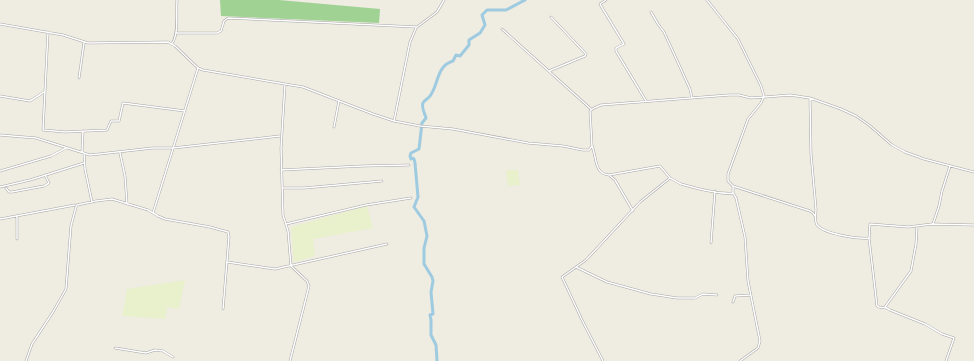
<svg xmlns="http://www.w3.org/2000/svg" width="974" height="361" font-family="Mulish,sans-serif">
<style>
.farmland{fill:#e9f0cc}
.forest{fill:#a0d294}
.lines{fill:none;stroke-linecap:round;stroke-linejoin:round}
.river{stroke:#9fcbe0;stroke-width:3}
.minor-casing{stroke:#a4a4a4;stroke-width:2.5}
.minor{stroke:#fff;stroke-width:1.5}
</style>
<rect width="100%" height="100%" fill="#efece2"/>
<path class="farmland" d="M506,170H518L520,185L508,186Z
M367,206L373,228L313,239L315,256L294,262L291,227Z
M185,280L179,309L167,307L165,319L122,316L127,289Z"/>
<path class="forest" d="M220,0H279L380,9L379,23L221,16Z"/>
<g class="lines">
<path class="river" d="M437,361L436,345L431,335V320L430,315L433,314L431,292L433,281L432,277L424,264V248L427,236L424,221L414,207L418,197L415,163L414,159L413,158L411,159L410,156L411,153L419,149L422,123L426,118C425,114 421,107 423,103C424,100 428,99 430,96C439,84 436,66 453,61L456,55L460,56L469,45V40L480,33L485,25L482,15L487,10H506L525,0"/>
<defs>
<path id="minor" d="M606,0L600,4L601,6L624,44L616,48V51L646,101
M707,0L738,39L761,86L764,96L761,103L748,119L728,174V181L733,186L810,211L813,213L815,216
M651,12L658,24L664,32L690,89L692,98
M0,24L63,35L88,43L168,42L175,46L198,68L203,70L303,87L373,114L394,121L420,126L453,129L528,143L563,146L583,150H589L592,146L590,111L594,108L601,105L729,95H739L751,98L790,95L810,98L841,109L856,116L869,125L892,145L905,152L924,159L974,172
M502,29L591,109
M48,32L43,130L65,132L107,130L111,121H119L123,103L185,111
M176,33H217L221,31L224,21L228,18L417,27L437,12L444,0
M172,43C179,36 176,10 177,0
M549,71L585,56L586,54L551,17
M79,78L84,43
M285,84L281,148L283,215L288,231L291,266L307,281L309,286L290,361
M0,96L30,101L44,92
M810,98L811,154L816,209C816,215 814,220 817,225C824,234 857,239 869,238L870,224L908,227L932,224L974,225
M394,121L410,42L416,28
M334,127L339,101
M0,135L36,138L90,155L153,148H173L280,136
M592,146C597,158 594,174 609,175L660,166L670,178L640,202L586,260L562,277L582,320L603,361
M82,152L83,131
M84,153L85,169L92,202
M120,153L125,176L127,204
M281,170L363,166L409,165
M0,171L51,156L66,148
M610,176L615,180L633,211
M670,178C674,180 677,182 681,184C695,188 719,195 733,193
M733,186V193L736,198L745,237L748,281L760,341L758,348L740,361
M0,187L30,180L84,163
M6,188L9,192H12L44,186L49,183L45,175
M283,188H304L382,181
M153,213L198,68
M0,219L75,205
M286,224L366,205L411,198
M933,224L939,206L942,191L950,166
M917,227L916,244L911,271L885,307L890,310L925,324L942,334L954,338L946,361
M869,238L877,306L879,307L886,308
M17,239V217
M711,243L715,191
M227,262L275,269L387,244
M576,267L607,282L651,294L677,298H695L703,294L717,295
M733,302L735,296L750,295
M115,348L146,353L155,350L163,351L173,357
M26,361L32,344L53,312L66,289L71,226L76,207L77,205L96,201L112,199L148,210L158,216L165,219L210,227L228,232L229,237L223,309"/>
</defs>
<use href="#minor" class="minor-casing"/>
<use href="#minor" class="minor"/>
</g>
</svg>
